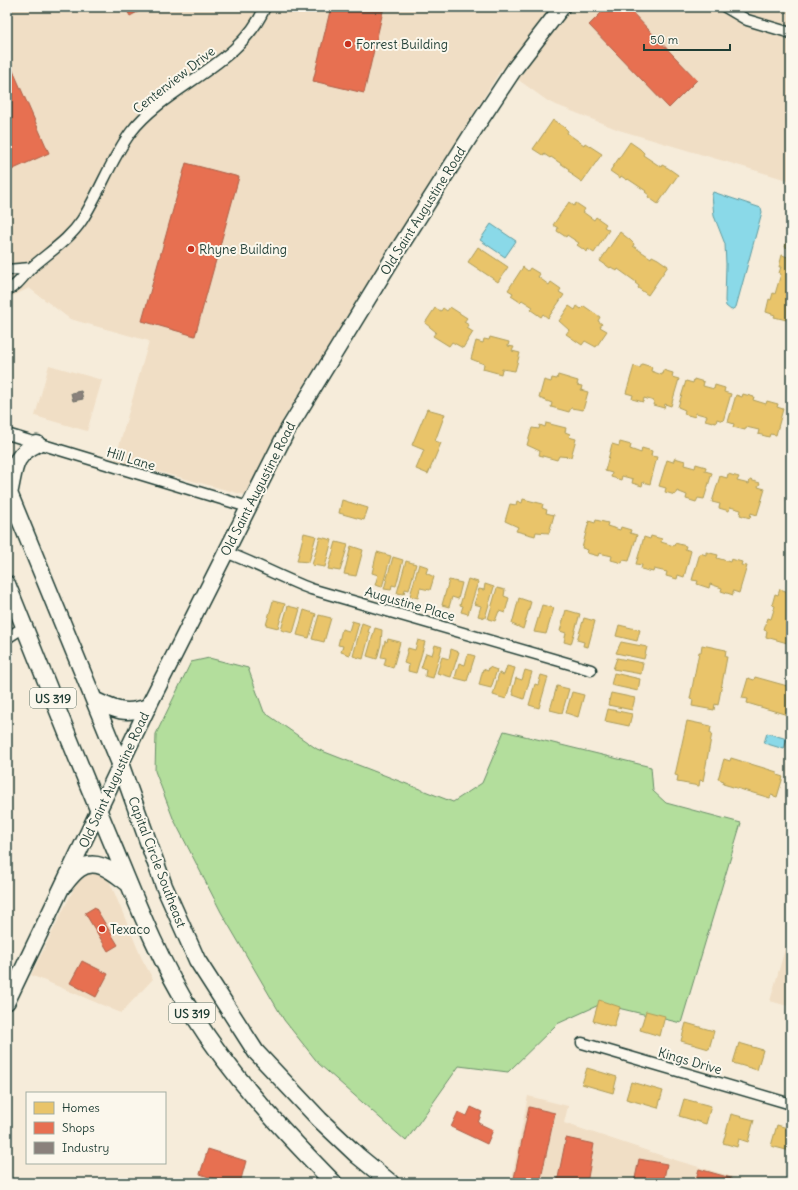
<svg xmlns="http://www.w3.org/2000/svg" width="798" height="1190" font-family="Delius,sans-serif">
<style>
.built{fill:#f0dec5}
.green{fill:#b3de9c;stroke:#698e68}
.water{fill:#8ad9e8;stroke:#5f9ba0}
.homes{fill:#e9c46a;stroke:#ac9c5a}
.shops{fill:#e76f51;stroke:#ab6048}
.industry{fill:#8a817c;stroke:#6a6d66}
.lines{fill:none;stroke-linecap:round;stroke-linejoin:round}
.street-casing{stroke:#1f3d34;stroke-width:13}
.secondary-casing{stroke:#1f3d34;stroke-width:18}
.primary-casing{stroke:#1f3d34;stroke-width:19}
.street{stroke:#fbf7ec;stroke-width:10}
.secondary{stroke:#fbf7ec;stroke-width:15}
.primary{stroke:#fbf7ec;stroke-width:16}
.poi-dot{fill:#c8321e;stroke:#fbf7ec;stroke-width:1.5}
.labels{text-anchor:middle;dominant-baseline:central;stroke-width:4;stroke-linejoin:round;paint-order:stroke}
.shield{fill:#fbf7ec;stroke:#61756b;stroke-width:1}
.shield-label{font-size:12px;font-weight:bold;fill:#1f3d34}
.poi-label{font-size:13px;fill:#1f3d34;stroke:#fbf7ec;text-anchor:start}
.street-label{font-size:13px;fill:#1f3d34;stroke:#fbf7ec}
</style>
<rect width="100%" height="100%" fill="#f6ecda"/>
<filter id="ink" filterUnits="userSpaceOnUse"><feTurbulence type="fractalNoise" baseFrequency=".025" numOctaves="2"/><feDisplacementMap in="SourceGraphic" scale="8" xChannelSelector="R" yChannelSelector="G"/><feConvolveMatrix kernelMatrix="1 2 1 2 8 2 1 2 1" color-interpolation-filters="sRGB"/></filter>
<g filter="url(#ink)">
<path class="built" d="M7,7H791V181L619,130L549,102L502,68L285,416L245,495L115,460L149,341L70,319L29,288L7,299Z
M49,365L102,380L87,431L35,416Z
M86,871L101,872L109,880L142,959L153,979L121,1013L31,975L76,884Z
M791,928V1007L770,1001Z
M528,1096L568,1106L564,1123L675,1160L754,1183H511Z"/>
<path class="green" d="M209,658L248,668L264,712L317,749L453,802L482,783L504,731L651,767L653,791L666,803L741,823L681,1023L601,1004L557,1024L508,1072L459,1066L406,1141L319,1064L284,1020L221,912L173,818L155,771L156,734L191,662Z"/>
<path class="water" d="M713,192L761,208L762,212L736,307L731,310L726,306L725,301L726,264L725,244L714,216L712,195Z
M491,224L516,241L505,257L480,240Z
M767,733L787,739L784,749L764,743Z"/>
<path class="homes" d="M553,120L564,127L568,131L567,133L584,145L585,143L602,154L582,182L572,175L573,174L568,171L569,169L551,157L550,158L544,154V156L533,149Z
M630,142L640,149L644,153L643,155L661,167L662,165L668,168L678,175L658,204L648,197L649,195L645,192L646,191L628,179L627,180L621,176L620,178L610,171Z
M569,202L574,206L576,203L585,209L583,212L594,220L596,217L606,224L604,227L609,230L594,253L588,249L587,252L577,245L579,243L567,235L566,237L557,231L558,228L553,225Z
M620,232L630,240L634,244L633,246L651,258L652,256L658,259L668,266L648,295L638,288L639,286L635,283L636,282L618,269L617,271L611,267L610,268L600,261Z
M791,232V248L785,247L789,234Z
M478,247L508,267L498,282L468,262Z
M782,255L791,258V321L774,317L775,315L766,312L769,299L771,300L773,293L775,294L781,274L779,273L781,267H779Z
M523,267L528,271L530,268L540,274L538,277L549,285L551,282L561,289L559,292L564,295L548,318L543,314L541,317L531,310L533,307L522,300L520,302L511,296L513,293L508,290Z
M569,306L575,310L577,306L581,309L584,306L600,317L598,321L602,324L600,327L607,331L596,347L585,341L582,345L566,334L569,330L559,321Z
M450,307L467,318L464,322L469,325L467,328L473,332L463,348L452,342L449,346L433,336L436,332L425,323L435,308L441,311L443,308L447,311Z
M490,337L509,342L508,346L514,347L512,351L520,353L515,371L502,369L501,374L483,369L484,364L471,359L476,341L483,343L484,339L489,340Z
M642,364L652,367L651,371L662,375L663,370L673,373L672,377L679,379L671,406L665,404L664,408L653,405L654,401L644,398L643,402L632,399L633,395L626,393L634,366L640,368Z
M558,375L578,381L577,385L582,386L581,390L588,392L583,410L571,408L569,412L551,407L552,403L539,398L544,380L551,382L552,378L557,379Z
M694,379L704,382L703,386L714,389L715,385L725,388L724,392L731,394L723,421L717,419L716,423L705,420L707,416L696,413L695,417L684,414L685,410L678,407L686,381L693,383Z
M743,394L754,397L753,400L766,404L767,401L778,404L777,407L783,409L776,435L770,434L769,437L758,434L759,430L746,427L745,430L733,427L734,424L728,422L736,395L742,397Z
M427,409L445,414L435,441L441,443L428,474L416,469L424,450L412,445Z
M546,423L566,428L565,432L570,434L569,437L576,439L571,457L559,456L557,460L539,455L540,451L527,445L532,428L539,429L540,425L545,427Z
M620,442L631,445L630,449L641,453L642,448L652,451L651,456L657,457L650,484L643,482L642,486L632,483L633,479L622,476L621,480L611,477L612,473L605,471L612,444L619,446Z
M675,458L685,461L684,465L695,468L696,464L706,467L705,471L712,473L704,499L698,498L696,502L686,499L687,495L677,491L675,495L665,492L666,488L659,486L667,460L673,462Z
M728,474L739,477L737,481L749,484L750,480L760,483L758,487L765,489L757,515L751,513L750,518L740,515L741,510L730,507L729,511L719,508L720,504L712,502L720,476L727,478Z
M523,499L543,504L542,508L547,510L546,513L554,515L549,533L536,532L535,536L516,531L518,527L505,521L510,504L516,505L517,501L522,503Z
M342,500L368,508L364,520L339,513Z
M596,520L608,523L607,526L620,530L621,527L631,530L630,533L637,535L629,561L623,560L622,563L611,560L612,556L599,553L598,556L587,553L588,550L582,548L589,521L595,523Z
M304,533L316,536L309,562L297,561Z
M651,536L662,539L661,542L674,546L675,543L686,546L685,549L691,551L684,577L678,575L677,579L666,576L667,572L654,569L653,572L641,569L642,565L636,564L644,537L650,539Z
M320,537L332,540L325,567L312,565Z
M336,542L348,545L340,571L328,569Z
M351,546L363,550L356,576L344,574Z
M377,552L391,556L382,587L375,585L378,575L372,573Z
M706,552L718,555L717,558L730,562L731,559L742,562L741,565L747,566L739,593L733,591V595L721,591L722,588L710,584L709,588L697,584L698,581L692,580L700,553L706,555Z
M393,557L403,560L396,586L392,585L391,590L384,589Z
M406,561L416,564L409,590L405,589L404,594L397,593Z
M419,564L428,567L426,573L434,577L430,590L420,588L418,598L410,596Z
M468,579L478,582L468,614L461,612L463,606L460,605Z
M449,580L462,583L458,599L452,597L449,607L442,605Z
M485,584L494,587L485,618L478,616L481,606L474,604L479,589L484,590Z
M497,588L505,590L504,596L509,598L505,613L499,611L495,621L488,619Z
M780,589L791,593V644L766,637L767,631L764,630L768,618L771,619L775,606L772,605L775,594L778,595Z
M519,598L531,602L523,629L512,624Z
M273,601L285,604L278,628L266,625Z
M542,605L554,608L546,634L534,632Z
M288,606L300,609L293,633L281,630Z
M304,610L316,614L309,638L297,635Z
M566,610L580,614L571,644L564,642L566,633L560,631Z
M319,615L331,618L324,642L312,639Z
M584,618L595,621L588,647L583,646L584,642L577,640Z
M352,621L359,623L350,655L341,652L343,646L338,645L342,629L349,631Z
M362,623L370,626L368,632L370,633L363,659L353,656Z
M619,625L640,630L637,641L616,636Z
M375,628L382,630L381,644L377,659L367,656Z
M388,639L400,642L393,668L384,665L386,658L381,657L385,641L387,642Z
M418,640L425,642L416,673L408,671L409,665L404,663L408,648L415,650Z
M621,642L647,647L644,659L616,653Z
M435,645L442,647L433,678L425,676L426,669L421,668L426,653L432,655Z
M702,645L726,650L725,657H727L718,705L715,704L714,710L692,706L693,700L690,699L699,652H701Z
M451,649L459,652L451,677L437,673L442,657L449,659Z
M468,654L475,656L467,681L455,678L459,663L465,665Z
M617,658L643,663L641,674L613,669Z
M507,666L515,668L506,699L493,695L499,673L504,675Z
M489,667L497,670L491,688L479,685L483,669L488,671Z
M525,670L532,672L524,699L513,695L514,693L512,692L516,678L522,680Z
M614,673L640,679L638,691L611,685Z
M541,675L548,677L539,708L529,705L535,684L538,685Z
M755,677L791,687V716L747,703L748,699L742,698L748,678L754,680Z
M557,686L569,689L562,713L550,710Z
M572,692L584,695L578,717L566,713Z
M611,693L635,698L632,710L608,705Z
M608,709L632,714L629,726L605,721Z
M687,721L711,726L710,733H712L703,781L700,780L699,786L677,782L678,776L675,775Z
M731,758L777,772V775L783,777L777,797L771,795L770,798L723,784L724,781L718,779L724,759L730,761Z
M599,1000L620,1007L614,1027L593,1021Z
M646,1011L665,1016L660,1036L640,1030Z
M686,1023L714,1031L709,1049L681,1041Z
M739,1043L763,1050L757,1070L733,1063Z
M587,1068L617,1077L613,1093L582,1084Z
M631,1082L663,1091L658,1108L626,1099Z
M684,1099L711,1106L706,1124L679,1116Z
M731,1114L754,1120L748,1142L739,1139L737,1147L723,1143Z
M777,1125L791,1129L790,1151L771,1146Z"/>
<path class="shops" d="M125,7H147L130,16Z
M331,7H384L364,93L313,81Z
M607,7H627L697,80L669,108L589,25Z
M7,57L49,153L7,172Z
M186,163L239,177L195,336L142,321Z
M95,907L118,945L108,951L85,913Z
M82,961L108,974L96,997L70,983Z
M471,1107L482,1112L478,1123L493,1130L487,1144L451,1127L458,1112L467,1116Z
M529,1107L555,1113L540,1183H513Z
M566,1138L594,1144L587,1183H557Z
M208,1149L246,1161L240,1183H226L200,1174Z
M639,1159L667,1164L663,1183H634Z
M699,1169L731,1178L730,1183H709L696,1179Z
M678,1178L699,1183H677Z"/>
<path class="industry" d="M81,391L83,399L73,401L71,393Z"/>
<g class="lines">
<defs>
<path id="street" d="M725,7L747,20L791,33
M7,270L31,268
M7,290C18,286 23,276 31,268C49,252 69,240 82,220C100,192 111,159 131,132C167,85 241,65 265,7
M7,434L248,507
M225,552C255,563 282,578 311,589L591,670
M7,638L24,627
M582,1043L791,1104"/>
<path id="secondary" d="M7,1002L148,707L287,431L391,261L476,127L515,68L562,7"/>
<path id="primary" d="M7,488L121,766L164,886L197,960L256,1052L320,1120L358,1156L391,1183
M9,494C15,469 12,456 37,444
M7,584C43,673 78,762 115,850C138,906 160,962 192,1013C232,1077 281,1129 334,1183
M94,700C115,710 125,715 148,707
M64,885C68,880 73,873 79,869C97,856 115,874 129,884"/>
</defs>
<use href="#street" class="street-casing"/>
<use href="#secondary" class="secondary-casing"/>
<use href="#primary" class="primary-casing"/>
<use href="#street" class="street"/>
<use href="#secondary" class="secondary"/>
<use href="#primary" class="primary"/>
</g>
</g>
<g class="poi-dot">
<circle cx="348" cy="44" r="4"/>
<circle cx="191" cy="249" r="4"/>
<circle cx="102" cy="929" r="4"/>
</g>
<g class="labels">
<g class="shield">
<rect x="30" y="688" width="46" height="20" rx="3"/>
<rect x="169" y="1003" width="46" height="20" rx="3"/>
</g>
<g class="shield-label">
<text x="53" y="698">US 319</text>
<text x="192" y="1013">US 319</text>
</g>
<g class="poi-label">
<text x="356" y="44">Forrest Building</text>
<text x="199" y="249">Rhyne Building</text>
<text x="110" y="929">Texaco</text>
</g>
<g class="street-label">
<text transform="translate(174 80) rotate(-38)">Centerview Drive</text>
<text transform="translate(423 211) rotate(-58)">Old Saint Augustine Road</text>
<text transform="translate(131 459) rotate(17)">Hill Lane</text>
<text transform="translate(258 489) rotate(-63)">Old Saint Augustine Road</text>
<text transform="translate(410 604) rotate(16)">Augustine Place</text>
<text transform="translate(114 780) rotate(-65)">Old Saint Augustine Road</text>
<text transform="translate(157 862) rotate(69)">Capital Circle Southeast</text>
<text transform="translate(690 1061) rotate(16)">Kings Drive</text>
</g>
</g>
<rect width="798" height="1190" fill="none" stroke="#fbf7ec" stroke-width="24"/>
<rect x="12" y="12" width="774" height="1166" fill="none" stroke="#1f3d34" stroke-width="1.5" filter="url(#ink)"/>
<rect x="26" y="1092" width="140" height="72" fill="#fbf7ec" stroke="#a3ada2"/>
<rect x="34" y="1102" width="20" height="12" fill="#e9c46a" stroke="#a3ada2"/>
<text x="62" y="1112" font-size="12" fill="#1f3d34">Homes</text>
<rect x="34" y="1122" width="20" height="12" fill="#e76f51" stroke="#a3ada2"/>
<text x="62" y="1132" font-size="12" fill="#1f3d34">Shops</text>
<rect x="34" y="1142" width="20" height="12" fill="#8a817c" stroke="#a3ada2"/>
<text x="62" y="1152" font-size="12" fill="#1f3d34">Industry</text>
<path d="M644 44v6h86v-6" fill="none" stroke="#1f3d34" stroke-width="2"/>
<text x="650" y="44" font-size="12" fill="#1f3d34" stroke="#fbf7ec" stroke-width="3" paint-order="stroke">50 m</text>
</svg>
